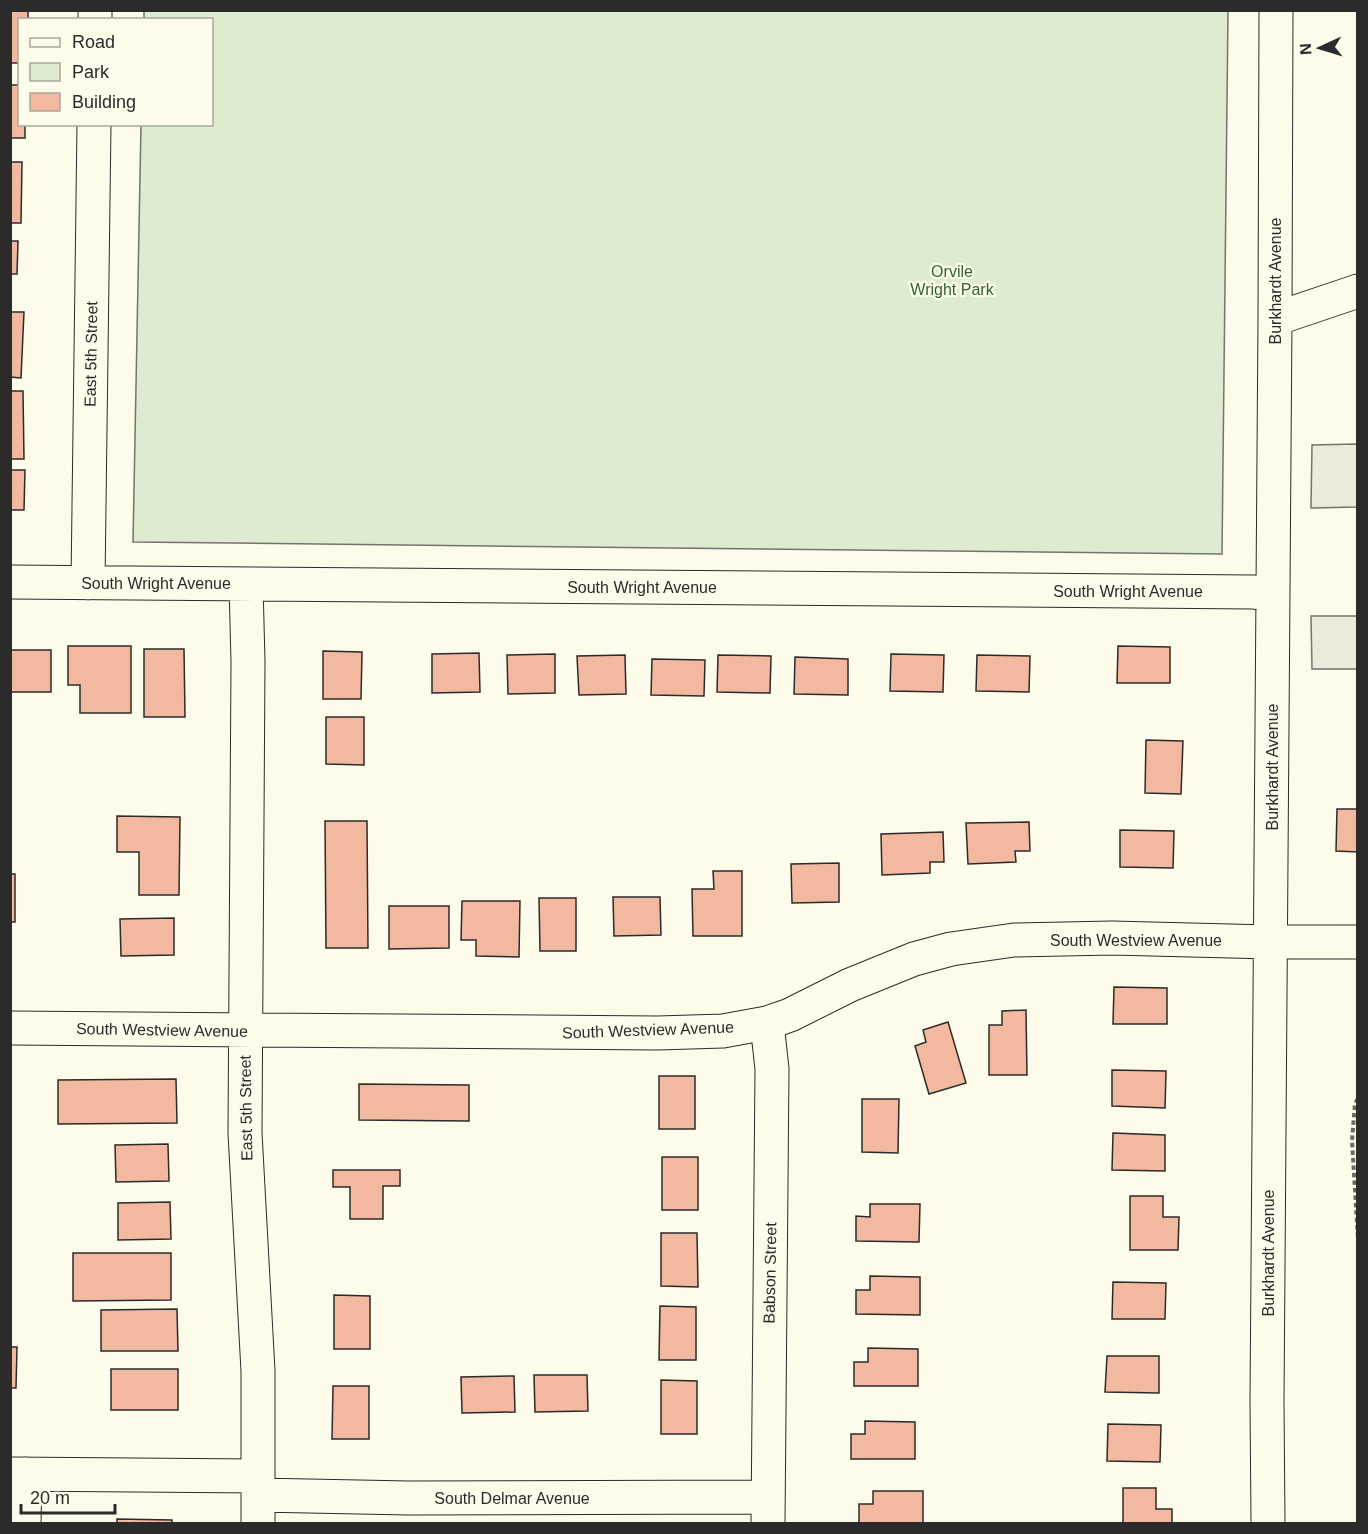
<svg xmlns="http://www.w3.org/2000/svg" width="1368" height="1534" font-family="Helvetica,sans-serif">
<style>
.green{fill:#deebd1;stroke:#74746e;stroke-width:1.5}
.parking{fill:#eceadb;stroke:#74746e;stroke-width:1.5}
.building{fill:#f2b8a0;stroke:#2b2b2b;stroke-width:1.5}
.lines{fill:none;stroke-linecap:round;stroke-linejoin:round}
.minor-casing{stroke:#2b2b2b;stroke-width:35}
.path{stroke:#6a6964;stroke-width:4;stroke-dasharray:4.5 3;stroke-linecap:butt}
.minor{stroke:#fdfbea;stroke-width:33}
.labels{text-anchor:middle;dominant-baseline:central;stroke-width:4.5;stroke-linejoin:round;paint-order:stroke}
.park-label{font-size:16px;fill:#34623c;stroke:#fdfbea}
.street-label{font-size:16px;fill:#2b2b2b;stroke:#fdfbea}
</style>
<rect width="100%" height="100%" fill="#fdfbea"/>
<path class="green" d="M144,11H1228L1222,554L133,542L141,125L212,124V20L144,19Z"/>
<path class="parking" d="M1357,444V507L1311,508L1312,445Z
M1311,616H1357V669H1312Z"/>
<path class="building" d="M10,10H28V20H20V63H10Z
M10,85H20V124H25V138H10Z
M10,162H22L21,223H10Z
M10,241H18L17,274H10Z
M10,312H24L21,378L10,377Z
M10,391H23L24,459H10Z
M10,470H25L24,510H10Z
M68,646H131V713H80V685H68Z
M1118,646L1170,647V683H1117Z
M144,649H184L185,717H144Z
M10,650H51V692H10Z
M323,651L362,652L361,699H323Z
M479,653L480,692L432,693V654Z
M555,654V693L508,694L507,655Z
M891,654L944,655L943,692L890,691Z
M625,655L626,694L579,695L577,656Z
M718,655L771,656L770,693L717,692Z
M977,655L1030,656L1029,692L976,691Z
M795,657L848,659V695L794,694Z
M652,659L705,660L704,696L651,695Z
M326,717H364V765L326,764Z
M1146,740L1183,741L1181,794L1145,793Z
M1337,809H1358V852L1336,851Z
M117,816L180,817L179,895H139V852H117Z
M325,821H367L368,948H326Z
M1029,822L1030,851H1015L1016,862L968,864L966,823Z
M1120,830L1174,831L1173,868L1120,867Z
M943,832L944,862H930V873L882,875L881,834Z
M839,863V902L792,903L791,864Z
M713,871H742V936H693L692,889H714Z
M10,874H15V922H10Z
M613,897H660L661,935L614,936Z
M539,898H576V951H540Z
M462,901H520L519,957L476,956V940H461Z
M389,906H449V948L389,949Z
M174,918V955L121,956L120,919Z
M1114,987L1167,988V1024H1113Z
M1026,1010L1027,1075H989V1025H1002V1011Z
M948,1022L966,1083L929,1094L915,1046L926,1042L923,1030Z
M1112,1070L1166,1071L1165,1108L1112,1106Z
M659,1076H695V1129H659Z
M176,1079L177,1123L58,1124V1080Z
M359,1084L469,1085V1121L359,1120Z
M862,1099H899L898,1153L862,1152Z
M1113,1133L1165,1135V1171L1112,1170Z
M168,1144L169,1181L116,1182L115,1145Z
M662,1157H698V1210H662Z
M333,1170H400V1186H383V1219H350V1187H333Z
M1130,1196H1163V1217H1179L1178,1250H1130Z
M170,1202L171,1239L118,1240V1203Z
M870,1204H920L919,1242L856,1241V1216L870,1217Z
M661,1233H697L698,1287L661,1286Z
M73,1253H171V1300L73,1301Z
M870,1276L920,1277V1315L856,1314V1290H870Z
M1113,1282L1166,1283L1165,1319H1112Z
M334,1295L370,1296V1349H334Z
M660,1306L696,1307V1360H659Z
M177,1309L178,1351H101V1310Z
M10,1347H17L16,1388H10Z
M868,1348L918,1349V1386H854V1362H868Z
M1107,1356H1159V1393L1105,1392Z
M111,1369H178V1410H111Z
M534,1375H587L588,1411L535,1412Z
M514,1376L515,1412L462,1413L461,1377Z
M661,1380L697,1381V1434H661Z
M333,1386H369V1439H332Z
M865,1421L915,1422V1459H851V1434H865Z
M1108,1424L1161,1425L1160,1462L1107,1461Z
M1123,1488H1156V1509H1172V1524H1123Z
M873,1491H923V1524H859V1504H873Z
M117,1519L172,1520V1524H117Z"/>
<g class="lines">
<defs>
<path id="minor" d="M95,20V10
M1275,319L1358,291
M10,582L1253,592L1273,594
M88,583L94,124
M246,584L248,662L245,1133L258,1371V1524
M767,1023L772,1069L768,1524
M10,1028L658,1033L723,1031L767,1023L790,1015L850,985L914,959L951,949L1014,940L1112,938L1270,942H1358
M10,1474L258,1476
M258,1495L409,1498L767,1497
M24,1524L25,1474
M1268,1524L1267,1402L1275,319L1276,10"/>
</defs>
<use href="#minor" class="minor-casing"/>
<path class="path" d="M1358,1099L1355,1103L1352,1141L1358,1239"/>
<use href="#minor" class="minor"/>
</g>
<g class="labels">
<g class="park-label">
<text x="952" y="271">Orvile<tspan x="952" dy="18">Wright Park</tspan></text>
</g>
<g class="street-label">
<text transform="translate(1275 281) rotate(-90)">Burkhardt Avenue</text>
<text transform="translate(91 354) rotate(-89)">East 5th Street</text>
<text x="156" y="583">South Wright Avenue</text>
<text x="642" y="587">South Wright Avenue</text>
<text x="1128" y="591">South Wright Avenue</text>
<text transform="translate(1272 767) rotate(-90)">Burkhardt Avenue</text>
<text x="1136" y="940">South Westview Avenue</text>
<text transform="translate(162 1030) rotate(1)">South Westview Avenue</text>
<text transform="translate(648 1030) rotate(-2)">South Westview Avenue</text>
<text transform="translate(246 1108) rotate(-91)">East 5th Street</text>
<text transform="translate(1268 1253) rotate(-90)">Burkhardt Avenue</text>
<text transform="translate(770 1273) rotate(-89)">Babson Street</text>
<text x="512" y="1498">South Delmar Avenue</text>
</g>
</g>
<rect width="1368" height="1534" fill="none" stroke="#2b2b2b" stroke-width="24"/>
<rect x="18" y="18" width="195" height="108" fill="#fdfbea" stroke="#a9a89e" stroke-width="1.5"/>
<rect x="30" y="38" width="30" height="9" fill="#fdfbea" stroke="#a9a89e" stroke-width="1.5"/>
<text x="72" y="48" font-size="18" fill="#2b2b2b">Road</text>
<rect x="30" y="63" width="30" height="18" fill="#deebd1" stroke="#a9a89e" stroke-width="1.5"/>
<text x="72" y="78" font-size="18" fill="#2b2b2b">Park</text>
<rect x="30" y="93" width="30" height="18" fill="#f2b8a0" stroke="#a9a89e" stroke-width="1.5"/>
<text x="72" y="108" font-size="18" fill="#2b2b2b">Building</text>
<g transform="translate(1320 48) rotate(266)" stroke="#fdfbea" stroke-width="4.5" paint-order="stroke">
<path d="M0-4.5L10 22L0 15L-10 22Z" fill="#2b2b2b"/>
<text y="-9" font-size="16" font-weight="bold" text-anchor="middle" fill="#2b2b2b">N</text>
</g>
<path d="M21 1504v9h94v-9" fill="none" stroke="#2b2b2b" stroke-width="3"/>
<text x="30" y="1504" font-size="18" fill="#2b2b2b" stroke="#fdfbea" stroke-width="4.5" paint-order="stroke">20 m</text>
</svg>
